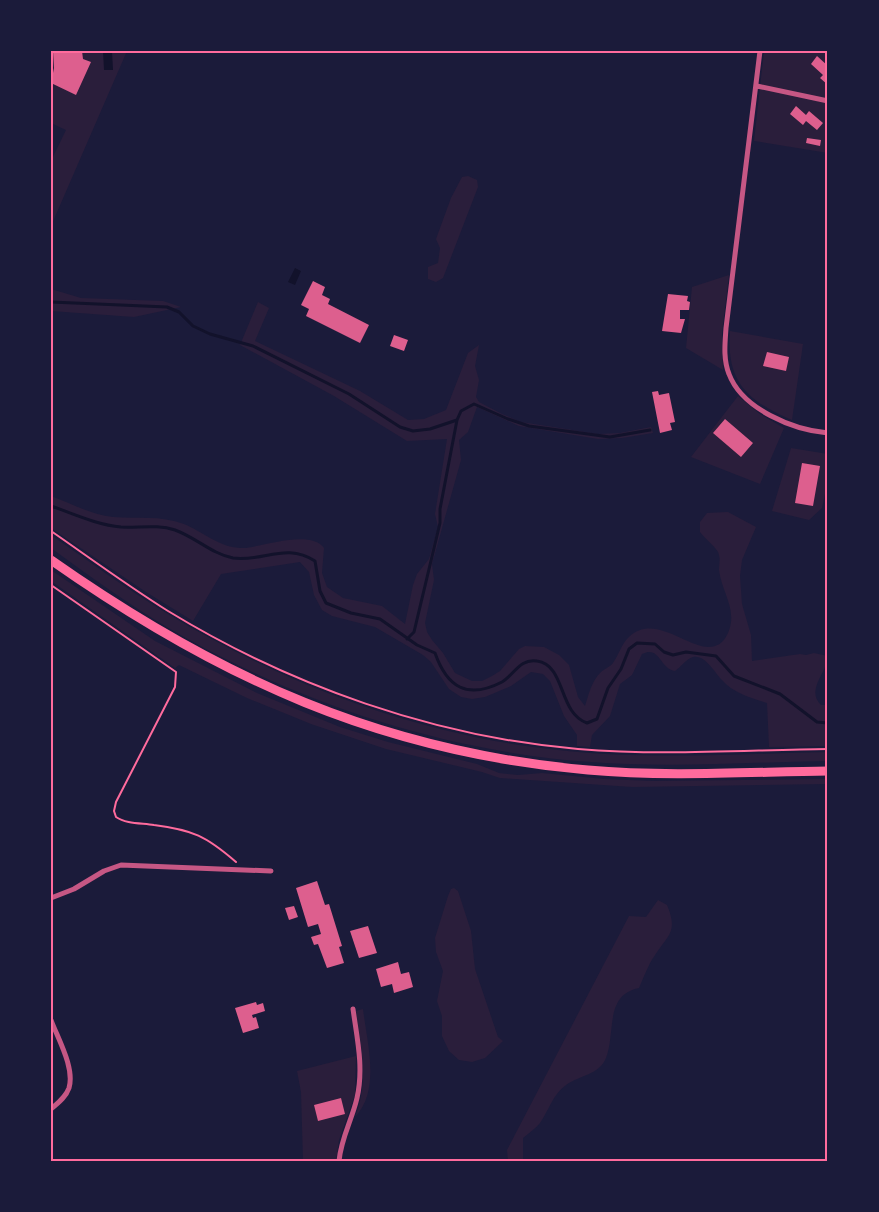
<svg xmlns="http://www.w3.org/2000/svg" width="879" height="1212" font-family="'Zilla Slab',serif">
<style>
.green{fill:#2a1e3b}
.water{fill:#12122b}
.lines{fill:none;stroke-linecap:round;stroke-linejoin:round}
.stream{stroke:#12122b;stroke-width:3}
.building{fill:#dd5f8e}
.path{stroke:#ff6b9d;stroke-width:2}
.minor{stroke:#c65784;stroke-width:5}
.trunk{stroke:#ff6b9d;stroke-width:9}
.neatline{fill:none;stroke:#ff6b9d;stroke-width:2}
</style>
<rect width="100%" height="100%" fill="#1b1b3a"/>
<path class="green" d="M51,51H127L51,226V161L66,130L51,123Z
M764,51H828V153L754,141Z
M468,176L477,180L478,187L443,278L436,282L428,279V267L438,263L440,248L436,239L451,198L462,177Z
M729,275L722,333L723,370L686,348L692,287Z
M51,289L81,298L163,301L181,307L134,317L51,311Z
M258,302L269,308L255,341L360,391L408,420L424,419L446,410L468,353L479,345L475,366L479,380L476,397L479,402L502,414L521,422L598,434L620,433L651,427L653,433L622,438L598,439L519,426L477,407L468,432L459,440L461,460L432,564L434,580L425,623L427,632L432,640L443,653L455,673L472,681H482L492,676L500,671L519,649L525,646L544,647L559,655L569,665L578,697L585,706C589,694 591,682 601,672C604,669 610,667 613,663C619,655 621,644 629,637C656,611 692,654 715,646C722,644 725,639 728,633C738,610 722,593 719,570C719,563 721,559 718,552C714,545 705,539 700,532V522L707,513L728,512L756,527L742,560L740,576L742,604L751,635L752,661L800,654L806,655L814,653L828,656C828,672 805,689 821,705H828V746L769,747L767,703C751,698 733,693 722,680C715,673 705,654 693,657C686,659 681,667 675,671C659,668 660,645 642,654L632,675L620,684L610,716L592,735L590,747L577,746V735L564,716L550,681L543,674L531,672L511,686L485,697L472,699L461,697L449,689L431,662L423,655L375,627L332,616L322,610L314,595L309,572L300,562L221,574L193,621L146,592L51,528V496C70,503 92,515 113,517C137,519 160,515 184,524C203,532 222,549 243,548C263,547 310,529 324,548L322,573L327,587L343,598L382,606L405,624L413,585L417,574L429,559L438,527L435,514L447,439L407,441L334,396L240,345Z
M730,331L803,344L792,420C747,401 726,381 730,331Z
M738,396L760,414L784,428L760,484L691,457Z
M791,448L828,454V480L822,508L809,520L772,511Z
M51,535C90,562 128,590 168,614C285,685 421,736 558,750C647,760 738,754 828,752V761C749,762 670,768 591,762C450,752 309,707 186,638C139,612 95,580 51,548Z
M51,570L155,641L257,693L340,727L388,742L477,764L499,773L518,775L542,773L604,779L653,781L828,779V784L632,787L500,778L482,772L386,749L311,724L247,698L179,665L175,668L51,581Z
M454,888L458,891L471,931L475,969L498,1037L503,1041L485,1058L472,1062L459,1060L449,1051L442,1036V1016L437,1001L443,971L436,952L435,938L448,896L451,889Z
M658,900L667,905C678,932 669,934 655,955C648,965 644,977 639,988C604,995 616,1033 606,1058C599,1075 580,1075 566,1085C553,1094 549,1110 540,1123C536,1128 529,1133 523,1138V1161H508L507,1150L629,916L646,917Z
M363,1009C367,1043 381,1090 355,1117C369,1083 361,1047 356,1011Z
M356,1056L355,1095L339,1140L336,1161H303L301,1092L297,1071Z"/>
<path class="water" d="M103,51H112L113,70H104Z
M295,268L301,271L295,285L288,282Z"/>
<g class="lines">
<path class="stream" d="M51,302L167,307L179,312L193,326L210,334L253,346L349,394L400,427L413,431L430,429L457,420
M51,506C74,514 97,525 121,527C139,528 157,524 175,530C195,537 212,554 233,558C264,562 286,542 315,561L320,591L326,603L351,613L380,619L417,645L435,653C447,687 467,700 502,682C514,675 520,658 537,661C566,665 558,713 587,723L597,719L608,688L621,669L629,649L637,643L655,644L664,652L673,655L686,652L716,656L734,676L780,694L817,722L828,723
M407,639L414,632L440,523V509L457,420L461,411L474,404L508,419L529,426L610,437L650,430"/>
</g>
<path class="building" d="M53,51H82L83,59L91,62L76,95L51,83L54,68Z
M817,56L828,66V85L820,78L823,75L811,64Z
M796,106L806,115L809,111L823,123L817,130L806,121L803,125L790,114Z
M807,138L821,140L820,146L806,143Z
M313,281L325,287L322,295L330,299L328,304L369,325L360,343L306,316L309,309L301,305Z
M668,294L688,296L687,301L690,302L689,310H680V319H685L681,333L662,331Z
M394,335L408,340L404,351L390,346Z
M767,352L789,357L786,371L763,366Z
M658,391L659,395L669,393L675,422L670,423L672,430L660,433L652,392Z
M725,419L753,443L741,457L713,433Z
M802,463L820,466L813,506L795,503Z
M317,881L325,905L329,904L342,946L339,947L344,963L327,968L318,944L314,945L311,937L321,934L318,924L308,927L296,888Z
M294,906L298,917L289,920L285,908Z
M368,926L377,953L359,958L350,931Z
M398,962L401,974L409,972L413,987L394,993L392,984L381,987L376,969Z
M256,1002L257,1005L263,1003L265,1011L252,1015L253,1018L256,1017L259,1028L243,1033L235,1008Z
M341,1098L345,1114L318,1121L314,1105Z"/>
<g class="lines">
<path class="path" d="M51,531C90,558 128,586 168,611C291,686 435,737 578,749C661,756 745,750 828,749
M51,585L176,672L175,687L116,802L114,811L116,817C126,824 142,823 154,825C193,830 206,836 236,862"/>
<path class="minor" d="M760,51L726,328C725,343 723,359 729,374C742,409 793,430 828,433
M757,86L828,101
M51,898L74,889L104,871L121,865L271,871
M51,1020C58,1039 75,1068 69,1088C66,1097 58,1103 51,1109
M339,1161C341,1138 352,1120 357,1098C364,1068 357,1038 353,1009"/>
<path class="trunk" d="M51,560C219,678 381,752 588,770C667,777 748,772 828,771"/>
</g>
<rect width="879" height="1212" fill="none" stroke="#1b1b3a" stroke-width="105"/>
<rect x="52" y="52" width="774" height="1108" class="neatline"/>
</svg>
